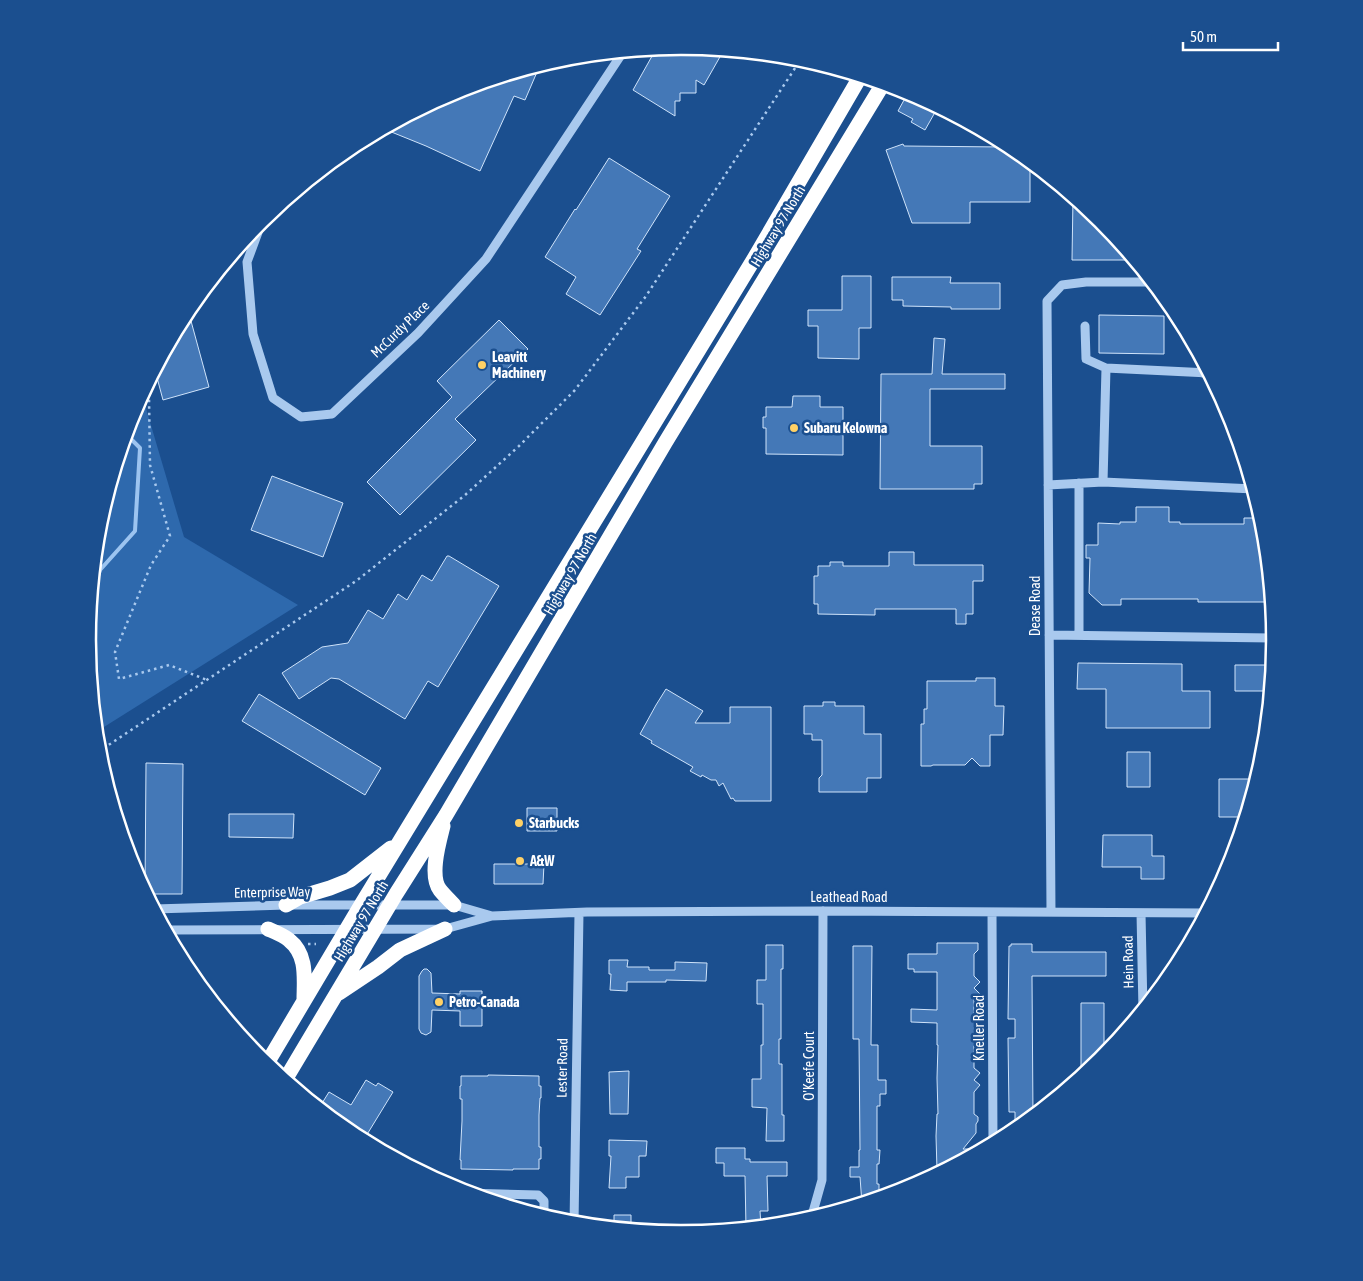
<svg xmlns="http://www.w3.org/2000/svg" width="1363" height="1281" font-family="'Asap Condensed',sans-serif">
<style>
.green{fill:#2e69ad}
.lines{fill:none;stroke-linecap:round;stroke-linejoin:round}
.stream{stroke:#9cc4f0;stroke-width:4}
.building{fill:#4478b7;stroke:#cfe3fa}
.path{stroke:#a9c9ee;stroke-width:2.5;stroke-dasharray:2.5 4;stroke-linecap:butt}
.minor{stroke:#a9c9ee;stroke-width:9}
.highway{stroke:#fff;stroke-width:15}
.poi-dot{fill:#ffd166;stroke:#1b4f8f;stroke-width:2}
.labels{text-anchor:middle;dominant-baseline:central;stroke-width:5;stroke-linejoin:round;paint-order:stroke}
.street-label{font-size:14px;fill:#fff;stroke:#1b4f8f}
.poi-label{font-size:14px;font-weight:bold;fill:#fff;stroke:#1b4f8f;text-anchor:start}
.rim{fill:none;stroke:#fff;stroke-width:2.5}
</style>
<rect width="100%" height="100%" fill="#1b4f8f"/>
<path class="green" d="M142,395L184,537L298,605L96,732L87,640L99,524L133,413Z"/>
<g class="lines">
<path class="stream" d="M92,593L100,570L135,531L140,448L126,434
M89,660L95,668L90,671"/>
</g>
<path class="building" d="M682,46L712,49L721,55L704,85L696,80V93H680V101H675V116L633,90L656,49Z
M540,65L525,100L514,96L480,171L426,146L384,129L435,102L444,106L450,94L454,91Z
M909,91L938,107L925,130L911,122L913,119L898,111Z
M1003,142L1012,147L1030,162V202H970V223H912L886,150L903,144L904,146L1003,147Z
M609,158L670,196L637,249L641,251L600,315L566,294L576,277L545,257L575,209L576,210Z
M1073,197L1102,221L1134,260H1072Z
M842,276H871V328H859V359L818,358V326H808V310H842Z
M892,277H951L950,283H1000V309H951V307L903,306V300H892Z
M188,310L209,387L163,400L155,370Z
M1099,315L1164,316V354L1099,353Z
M499,320L528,349L455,419L476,440L400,515L367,482L452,397L437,381Z
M934,338L945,339L942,374H1005V389H930V446H982V484H974V489H880L881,374H932Z
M793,396H820V407H843V455L766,454V428H763V417H766V407H792Z
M272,476L343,503L323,557L251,530Z
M1136,507H1169V522H1180V524H1244V518H1261V524H1264V525L1268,561V602H1198V599H1121V605H1102L1089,593L1090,558H1086V545H1098V523L1120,524V522H1136Z
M889,552H914V565H983V581H973V614H966V624H956V609H875V615L818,614V604H814V576H818V566H830V562H843V566H889Z
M447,556H449L499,586L438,687L428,681L405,719L339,679L331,678L299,699L282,673L322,647L348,643L368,610L383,619L398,594L407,600L422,575L432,581Z
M1078,663L1182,664V691H1210V728H1106V689H1077Z
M1235,665H1273L1271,691H1235Z
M976,678H995V706H1004L1003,735H990V766H980L972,758L965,765H933L931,766H921V724H924V709H927V681H976Z
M666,689L703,711L695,723H730V707H771V801H735L733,798L731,799L723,783L719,786L716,780H711L702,775L701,777L690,771L693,767L651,743L652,741L640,734L656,705Z
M259,694L381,768L365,795L242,721Z
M823,702H835V706H864V734H881V778H867V792H819V778L822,775V740H812V734H804V706H823Z
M1127,752H1150V787H1127Z
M146,763L183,764L182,894H146L145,892Z
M1219,779H1258L1246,817H1219Z
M527,808H557V831H527Z
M229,814H294L293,838L229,837Z
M1103,835H1152V856H1164V879H1141V867H1102Z
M494,864H544L543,884H494Z
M937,943H978V950L974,954V976L980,982L974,988L980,994L974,999V1021L978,1025V1041L974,1046V1068L980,1073L974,1080L980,1085L974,1092V1114L978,1117V1121L976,1124V1133L963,1149H984L938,1174V1170H937L936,1136L937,1114H938L937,1078L938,1045H937V1023L911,1022V1009L937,1010V972H914V969H908V954H937Z
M1011,944H1032V952H1106V976H1032L1033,1117L1015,1131V1112H1009L1008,1038H1015V1019H1008L1009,946H1011Z
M766,945H783V969H781V1039H779V1064H782V1115H784V1141H766L767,1108L752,1107V1079H761V1045H763V1004H757V980H766Z
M853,946H872L871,1045H878V1080H886V1094H880V1106H877V1150H880L879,1164H877V1184H879V1199L862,1204L860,1177H850V1167H859V1150H860L859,1039H853Z
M609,960H628L627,967H649V970H675V962L707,963L706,981L666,980V982H627V991L610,990L611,974H609Z
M424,969H427L431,973L432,993L460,994V991H482V1026H460V1011L432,1010L431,1032L426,1035L421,1033L419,1029V976L422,971Z
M1081,1003H1104V1057L1081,1078Z
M629,1071L628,1114H610L609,1072Z
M488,1075L539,1076V1086H541V1098H540L539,1115V1147H541V1159H539V1169H513V1170L461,1169V1160H460L462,1121V1099H460V1086H461V1076H488Z
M366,1080L376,1086L378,1083L393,1092L363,1141L351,1134L319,1108L329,1092L351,1105Z
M609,1140L647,1141L646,1156H639V1177H626V1188H609L611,1156H609Z
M716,1148H745V1159H750V1162H787V1176H767L768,1211H760L761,1227L746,1228L745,1176H724V1163H716Z
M614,1215H631V1230L614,1228Z"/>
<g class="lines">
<path class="path" d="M147,387L149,396L150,465L170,536L151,565L115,652L119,679L169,665L207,680
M98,752L356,581L464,496L519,446L575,390L646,296L801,59
M308,944H316"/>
<path class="minor" d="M263,219L247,262L253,334L273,398L301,417L332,414L418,333L486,259L623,52
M1085,326L1086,359L1106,368L1209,373
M1202,360V373
M1103,482L1106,368
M1048,485L1103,482L1254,489
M1049,635L1275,638
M1079,635V483
M154,909L286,905H454L492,916
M992,912L993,1144
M1051,912L1047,301L1062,285L1086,282H1152
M1141,913L1143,1011
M166,930L445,929L492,916L587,912L823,911L1206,913
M466,1193L538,1195L544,1201V1217
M811,1219L822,1180L823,911
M574,1224L579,913"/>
<path class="highway" d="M443,826C439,842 429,876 440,890C444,895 449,900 454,905
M286,905L300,897L330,888L350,880L391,848
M268,929C275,932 283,935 289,940C308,955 304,979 304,1000
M339,993L378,967L400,950L445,929
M266,1065L361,905L754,259L860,77
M285,1080L396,894L446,815L665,443L883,84"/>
</g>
<g class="poi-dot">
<circle cx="482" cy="365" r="5"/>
<circle cx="794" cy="428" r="5"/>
<circle cx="519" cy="823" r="5"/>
<circle cx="520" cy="861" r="5"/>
<circle cx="439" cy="1002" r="5"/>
</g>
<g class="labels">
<g class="street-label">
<text transform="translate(778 226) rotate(-59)">Highway 97 North</text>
<text transform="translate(400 329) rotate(-44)">McCurdy Place</text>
<text transform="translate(570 574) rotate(-60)">Highway 97 North</text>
<text transform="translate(1035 606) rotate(-90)">Dease Road</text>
<text transform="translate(272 892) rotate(-1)">Enterprise Way</text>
<text x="849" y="897">Leathead Road</text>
<text transform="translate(361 921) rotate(-59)">Highway 97 North</text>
<text transform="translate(1128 962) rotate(-91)">Hein Road</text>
<text transform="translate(979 1028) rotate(-90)">Kneller Road</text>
<text transform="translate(809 1066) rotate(-90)">O'Keefe Court</text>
<text transform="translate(562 1068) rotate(-89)">Lester Road</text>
</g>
<g class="poi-label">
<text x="492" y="357">Leavitt<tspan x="492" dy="16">Machinery</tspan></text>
<text x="804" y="428">Subaru Kelowna</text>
<text x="529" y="823">Starbucks</text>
<text x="530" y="861">A&amp;W</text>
<text x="449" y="1002">Petro-Canada</text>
</g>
</g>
<path d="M0 0H1363V1281H0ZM96 640a585 585 0 1 1 1170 0a585 585 0 1 1-1170 0Z" fill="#1b4f8f" fill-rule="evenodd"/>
<path class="rim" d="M96 640a585 585 0 1 1 1170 0a585 585 0 1 1-1170 0Z"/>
<path d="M1183 42v8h95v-8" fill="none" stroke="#ffffff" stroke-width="2.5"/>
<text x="1190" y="42" font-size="15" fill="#ffffff" stroke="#1b4f8f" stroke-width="4" paint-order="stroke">50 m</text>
</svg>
